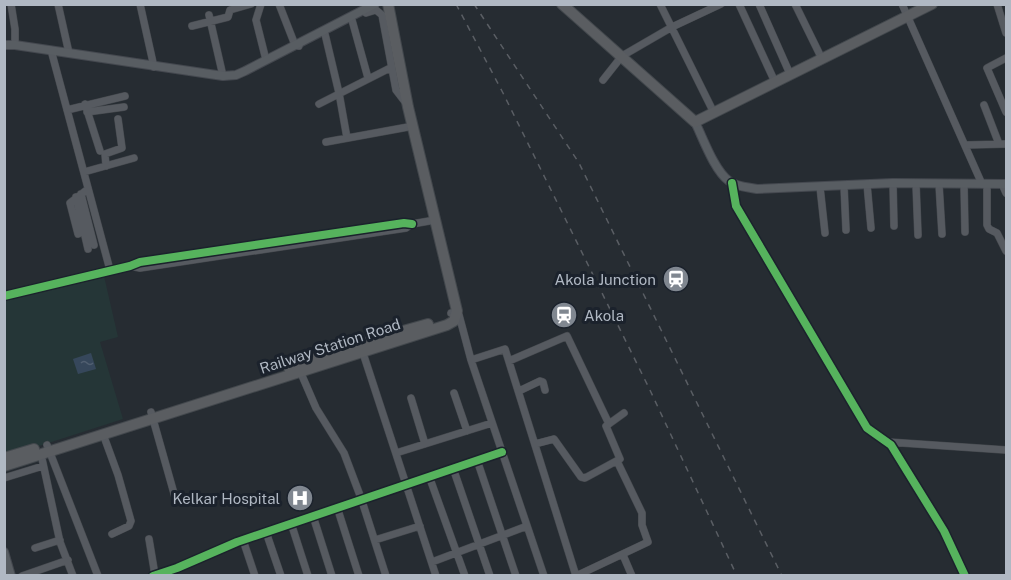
<svg xmlns="http://www.w3.org/2000/svg" width="1011" height="580" font-family="'Public Sans',sans-serif">
<style>
.pitch{fill:#253637}
.water{fill:url(#water-ripples)}
.lines{fill:none;stroke-linecap:round;stroke-linejoin:round}
.minor-casing{stroke:#44484d;stroke-width:8}
.major-casing{stroke:#44484f;stroke-width:10}
.highway-casing{stroke:#43484d;stroke-width:12}
.minor{stroke:#565a60;stroke-width:7}
.major{stroke:#585d62;stroke-width:8}
.highway{stroke:#5a5d61;stroke-width:10}
.rail{stroke:#5a5e64;stroke-width:1.5;stroke-dasharray:6 6;stroke-linecap:butt}
.cycleway-casing{stroke:#1b222c;stroke-width:11}
.cycleway{stroke:#56b35d;stroke-width:8}
.labels{text-anchor:middle;dominant-baseline:central;stroke-width:6;stroke-linejoin:round;paint-order:stroke}
.poi-label{font-size:15px;fill:#b0b8c3;stroke:#1b222c;text-anchor:end}
.street-label{font-size:15px;fill:#b0b8c3;stroke:#1b222c}
</style>
<defs>
<pattern id="water-ripples" width="26" height="14" patternUnits="userSpaceOnUse" patternTransform="scale(1.5)"><rect width="26" height="14" fill="#36475b"/><path d="M2 4q2-2 4 0t4 0M15 11q2-2 4 0t4 0" fill="none" stroke="#515f71"/></pattern>
</defs>
<rect width="100%" height="100%" fill="#262c32"/>
<path class="pitch" d="M104,276L118,337L100,342L123,419L5,457L4,299L28,291Z"/>
<path class="water" d="M91,353L96,369L78,374L73,359Z"/>
<g class="lines">
<defs>
<path id="minor" d="M11,4L15,29V45
M58,4L69,53
M140,4L154,67
M261,4L256,20L266,60
M279,4L295,45L299,46
M660,4L714,113
M739,4L775,82
M759,4L790,74
M795,4L822,59
M902,4L982,184
M997,4L1006,33
M366,13L376,10L382,15L396,90L406,103
M209,15L223,76
M352,20L368,78
M192,26L228,17L230,10L251,4
M325,34L339,93L347,138
M51,50L110,270
M1006,58L987,68L1006,112
M603,80L622,56L672,27L721,4
M85,104L100,151
M319,104L392,67
M984,105L999,144
M67,110L125,96
M87,112L124,107
M326,142L408,127
M966,145L1006,144
M106,166L105,154L122,148L118,119
M84,172L134,158
M732,183L736,206L867,428L891,445L944,531L965,576
M893,183L894,226
M867,184L871,228
M916,184L918,235
M939,184L942,234
M964,184L965,232
M987,184V225L989,229L997,233L1006,251
M1002,184L1006,193
M844,186L846,230
M820,187L825,233
M81,194L94,245
M76,197L88,249
M78,234L70,203L88,189
M130,266L140,268L406,228L412,224L435,220
M4,296L130,266L140,262L404,223L412,224
M451,313L459,315L471,360L544,576
M362,350L436,576
M471,360L505,349L576,576
M509,361L567,336L609,424
M300,371L316,408L344,453L361,498L386,576
M519,391L540,381L543,382L545,390
M454,393L467,431
M411,398L425,444
M151,412L175,497
M103,434L118,475L131,521L129,526L112,534
M888,442L1006,450
M535,444L554,439L581,477L585,478L620,459L606,426L624,413
M47,445L98,576
M396,453L492,423
M41,454L60,542L73,576
M477,460L516,576
M453,468L490,576
M429,476L465,576
M4,478L43,466
M337,507L359,576
M313,516L332,576
M291,523L308,576
M266,532L281,576
M149,539L155,575
M243,540L255,576
M375,540L420,526
M35,548L60,540
M623,555L632,576
M432,562L527,526
M22,576L68,560
M153,576L177,568L237,542L502,452
M576,576L648,542L642,525V513L617,461"/>
<path id="major" d="M4,45H15L223,76L236,75L245,71L375,4
M695,122C703,138 714,170 729,181C737,187 747,187 757,189L893,183L1006,184
M4,552L11,576"/>
<path id="highway" d="M562,4L695,122L932,4
M289,368L360,343L428,324
M4,458L34,449
M4,466L447,325L454,321L457,311L408,107L388,4"/>
</defs>
<use href="#minor" class="minor-casing"/>
<use href="#major" class="major-casing"/>
<use href="#highway" class="highway-casing"/>
<use href="#minor" class="minor"/>
<use href="#major" class="major"/>
<use href="#highway" class="highway"/>
<path class="rail" d="M456,4L503,93L649,388L737,576
M474,4L579,163L782,576"/>
<defs>
<path id="cycleway" d="M732,183L736,206L867,428L891,445L944,531L965,576
M4,296L130,266L140,262L404,223L412,224
M153,576L177,568L237,542L502,452"/>
</defs>
<use href="#cycleway" class="cycleway-casing"/>
<use href="#cycleway" class="cycleway"/>
</g>
<defs>
<symbol id="station-disc" viewBox="-11 -11 22 22"><circle r="9.5" fill="#808790" stroke="#1b222c"/><path d="M-3-6H3Q5-6 5-4V2Q5 4 3 4L4.5 6H3L1.5 4h-3L-3 6H-4.5L-3 4Q-5 4-5 2V-4Q-5-6-3-6ZM-3.5-4v3h7v-3ZM-3.5 1v1.5H-2V1ZM2 1v1.5H3.5V1Z" fill="#fff"/></symbol>
<symbol id="hospital-disc" viewBox="-11 -11 22 22"><circle r="9.5" fill="#808790" stroke="#1b222c"/><path d="M-5-5h3v3.5h4V-5h3V5h-3V1.5h-4V5h-3Z" fill="#fff"/></symbol>
</defs>
<g fill-rule="evenodd">
<use href="#station-disc" x="661" y="264" width="30" height="30"/>
<use href="#station-disc" x="549" y="300" width="30" height="30"/>
<use href="#hospital-disc" x="285" y="483" width="30" height="30"/>
</g>
<g class="labels">
<g class="poi-label">
<text x="656" y="279">Akola Junction</text>
<text x="584" y="315" text-anchor="start">Akola</text>
<text x="280" y="498">Kelkar Hospital</text>
</g>
<g class="street-label">
<text transform="translate(330 346) rotate(-18)">Railway Station Road</text>
</g>
</g>
<rect width="1011" height="580" fill="none" stroke="#b0b8c3" stroke-width="12"/>
</svg>
